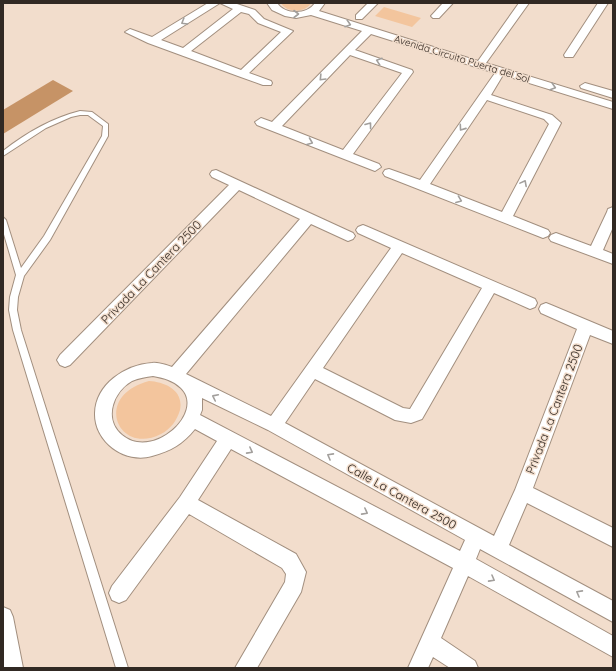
<svg xmlns="http://www.w3.org/2000/svg" width="616" height="671" font-family="Quicksand,sans-serif">
<style>
.green{fill:#f3c59d}
.water{fill:#c69366}
.lines{fill:none;stroke-linecap:round;stroke-linejoin:round}
.service-casing{stroke:#a28f7f;stroke-width:2}
.minor-casing{stroke:#a28f7f;stroke-width:2}
.service{fill:#fff;fill-rule:evenodd}
.minor{fill:#fff;fill-rule:evenodd}
.oneway{stroke:#a29f9c}
.labels{text-anchor:middle;dominant-baseline:central;stroke-width:3;stroke-linejoin:round;paint-order:stroke}
.far-street-label{font-size:10px;fill:#312923;stroke:#f2ddcc}
.street-label{font-size:12px;fill:#312923;stroke:#f2ddcc}
</style>
<rect width="100%" height="100%" fill="#f2ddcc"/>
<path class="green" d="M281,3H311C306,13 286,13 281,3Z
M384,7L421,18L412,27L375,16Z
M149,381C165,382 184,390 180,410C177,420 171,429 161,434C118,456 92,396 149,381Z"/>
<path class="water" d="M53,80L73,91L3,134V110Z"/>
<g class="lines">
<defs>
<path id="service" d="M80,111L92,112L108,124V136L50,240L24,276L18,297L17,310L21,330L128,668H116L13,330L9,310L10,297L16,275L3,231V217L6,220L21,268L44,236L102,136L103,126L88,115H80L71,117L46,128L3,156V151C26,133 52,118 80,111Z"/>
<path id="minor" d="M208,3H220L161,40L183,48L233,9L220,3H234L255,10L264,19L293,31L249,73L271,81L272,83L271,85H263L238,76L148,43L125,32L130,29L152,37ZM241,12L249,14L258,23L281,32L241,70L191,51Z
M267,3H277C285,15 307,15 315,3H325L319,11L478,61L519,3H529L486,63L613,102V109L503,75L491,95L552,115L561,123L513,216L548,230L550,233L548,236L543,238L538,236L385,176L383,173L385,170L389,169L420,180L495,73L371,34L355,50L412,70L413,72L353,154L379,164L381,167L375,171L257,125L255,122L261,118L272,122L362,31L311,15L296,18L285,16L272,10ZM350,55L402,73L343,150L282,126ZM487,100L544,119L549,124L502,212L430,184Z
M368,3H378L362,19H356V15Z
M443,3H453L439,18H433L431,16Z
M598,3H608L573,57H565L564,55Z
M585,83L613,91V98L581,88L580,86Z
M216,170L353,233L355,236L353,239L348,241L311,224L186,374L271,416L391,248L358,233L356,230L358,227L363,225L368,227L535,299L537,303L535,307L530,309L494,293L422,419L411,423L395,420L315,379L285,423L494,536L515,490L577,329L541,313L539,309L541,305L546,303L551,305L613,331V344L590,335L533,488L613,528V547L527,503L509,545L613,601V622L480,549L476,559L613,636V657L468,576L441,638L475,661L478,668H450L433,657L428,668H408L453,568L231,449L198,500L296,554L306,572L301,592L257,668H235L285,582L286,574L282,568L189,514L126,600L119,603L112,600L109,593L112,586L180,497L217,441L195,429C183,444 171,451 152,456C125,464 94,442 95,413C96,384 125,365 152,363C158,362 166,365 172,367L300,219L239,190L70,365L65,367L60,365L57,360L60,355L229,185L212,177L210,174L212,171ZM402,253L482,288L410,409L403,408L323,368ZM153,376C163,378 173,380 181,388C206,412 153,461 122,435C103,419 113,392 132,381C139,378 146,377 153,376ZM202,398L268,430L465,540L460,551L200,415L202,410Z
M613,207V227L603,250L613,254V264L551,241L549,238L551,235L556,233L591,246L607,212L608,209Z
M3,607L10,610L13,617L23,668H3Z"/>
</defs>
<use href="#service" class="service-casing"/>
<use href="#minor" class="minor-casing"/>
<use href="#service" class="service"/>
<use href="#minor" class="minor"/>
</g>
<defs><path id="oneway-chevron" d="M-2-3.5L2.5 0L-2 3.5" fill="none" stroke-width="1.6" stroke-linecap="round" stroke-linejoin="round"/></defs>
<g class="oneway">
<use href="#oneway-chevron" transform="translate(296 14)"/>
<use href="#oneway-chevron" transform="translate(184 22) rotate(149)"/>
<use href="#oneway-chevron" transform="translate(348 24) rotate(17)"/>
<use href="#oneway-chevron" transform="translate(379 61) rotate(-161)"/>
<use href="#oneway-chevron" transform="translate(322 78) rotate(134)"/>
<use href="#oneway-chevron" transform="translate(553 87) rotate(17)"/>
<use href="#oneway-chevron" transform="translate(369 125) rotate(-53)"/>
<use href="#oneway-chevron" transform="translate(462 128) rotate(125)"/>
<use href="#oneway-chevron" transform="translate(310 142) rotate(22)"/>
<use href="#oneway-chevron" transform="translate(524 183) rotate(-62)"/>
<use href="#oneway-chevron" transform="translate(459 200) rotate(21)"/>
<use href="#oneway-chevron" transform="translate(215 397) rotate(-154)"/>
<use href="#oneway-chevron" transform="translate(250 451) rotate(28)"/>
<use href="#oneway-chevron" transform="translate(330 456) rotate(-151)"/>
<use href="#oneway-chevron" transform="translate(365 512) rotate(28)"/>
<use href="#oneway-chevron" transform="translate(492 579) rotate(29)"/>
<use href="#oneway-chevron" transform="translate(579 593) rotate(-151)"/>
</g>
<g class="labels">
<g class="far-street-label">
<text transform="translate(462 59) rotate(17)">Avenida Circuito Puerta del Sol</text>
</g>
<g class="street-label">
<text transform="translate(151 272) rotate(-46)">Privada La Cantera 2500</text>
<text transform="translate(554 409) rotate(-69)">Privada La Cantera 2500</text>
<text transform="translate(402 496) rotate(29)">Calle La Cantera 2500</text>
</g>
</g>
<rect width="616" height="671" fill="none" stroke="#312923" stroke-width="8"/>
</svg>
